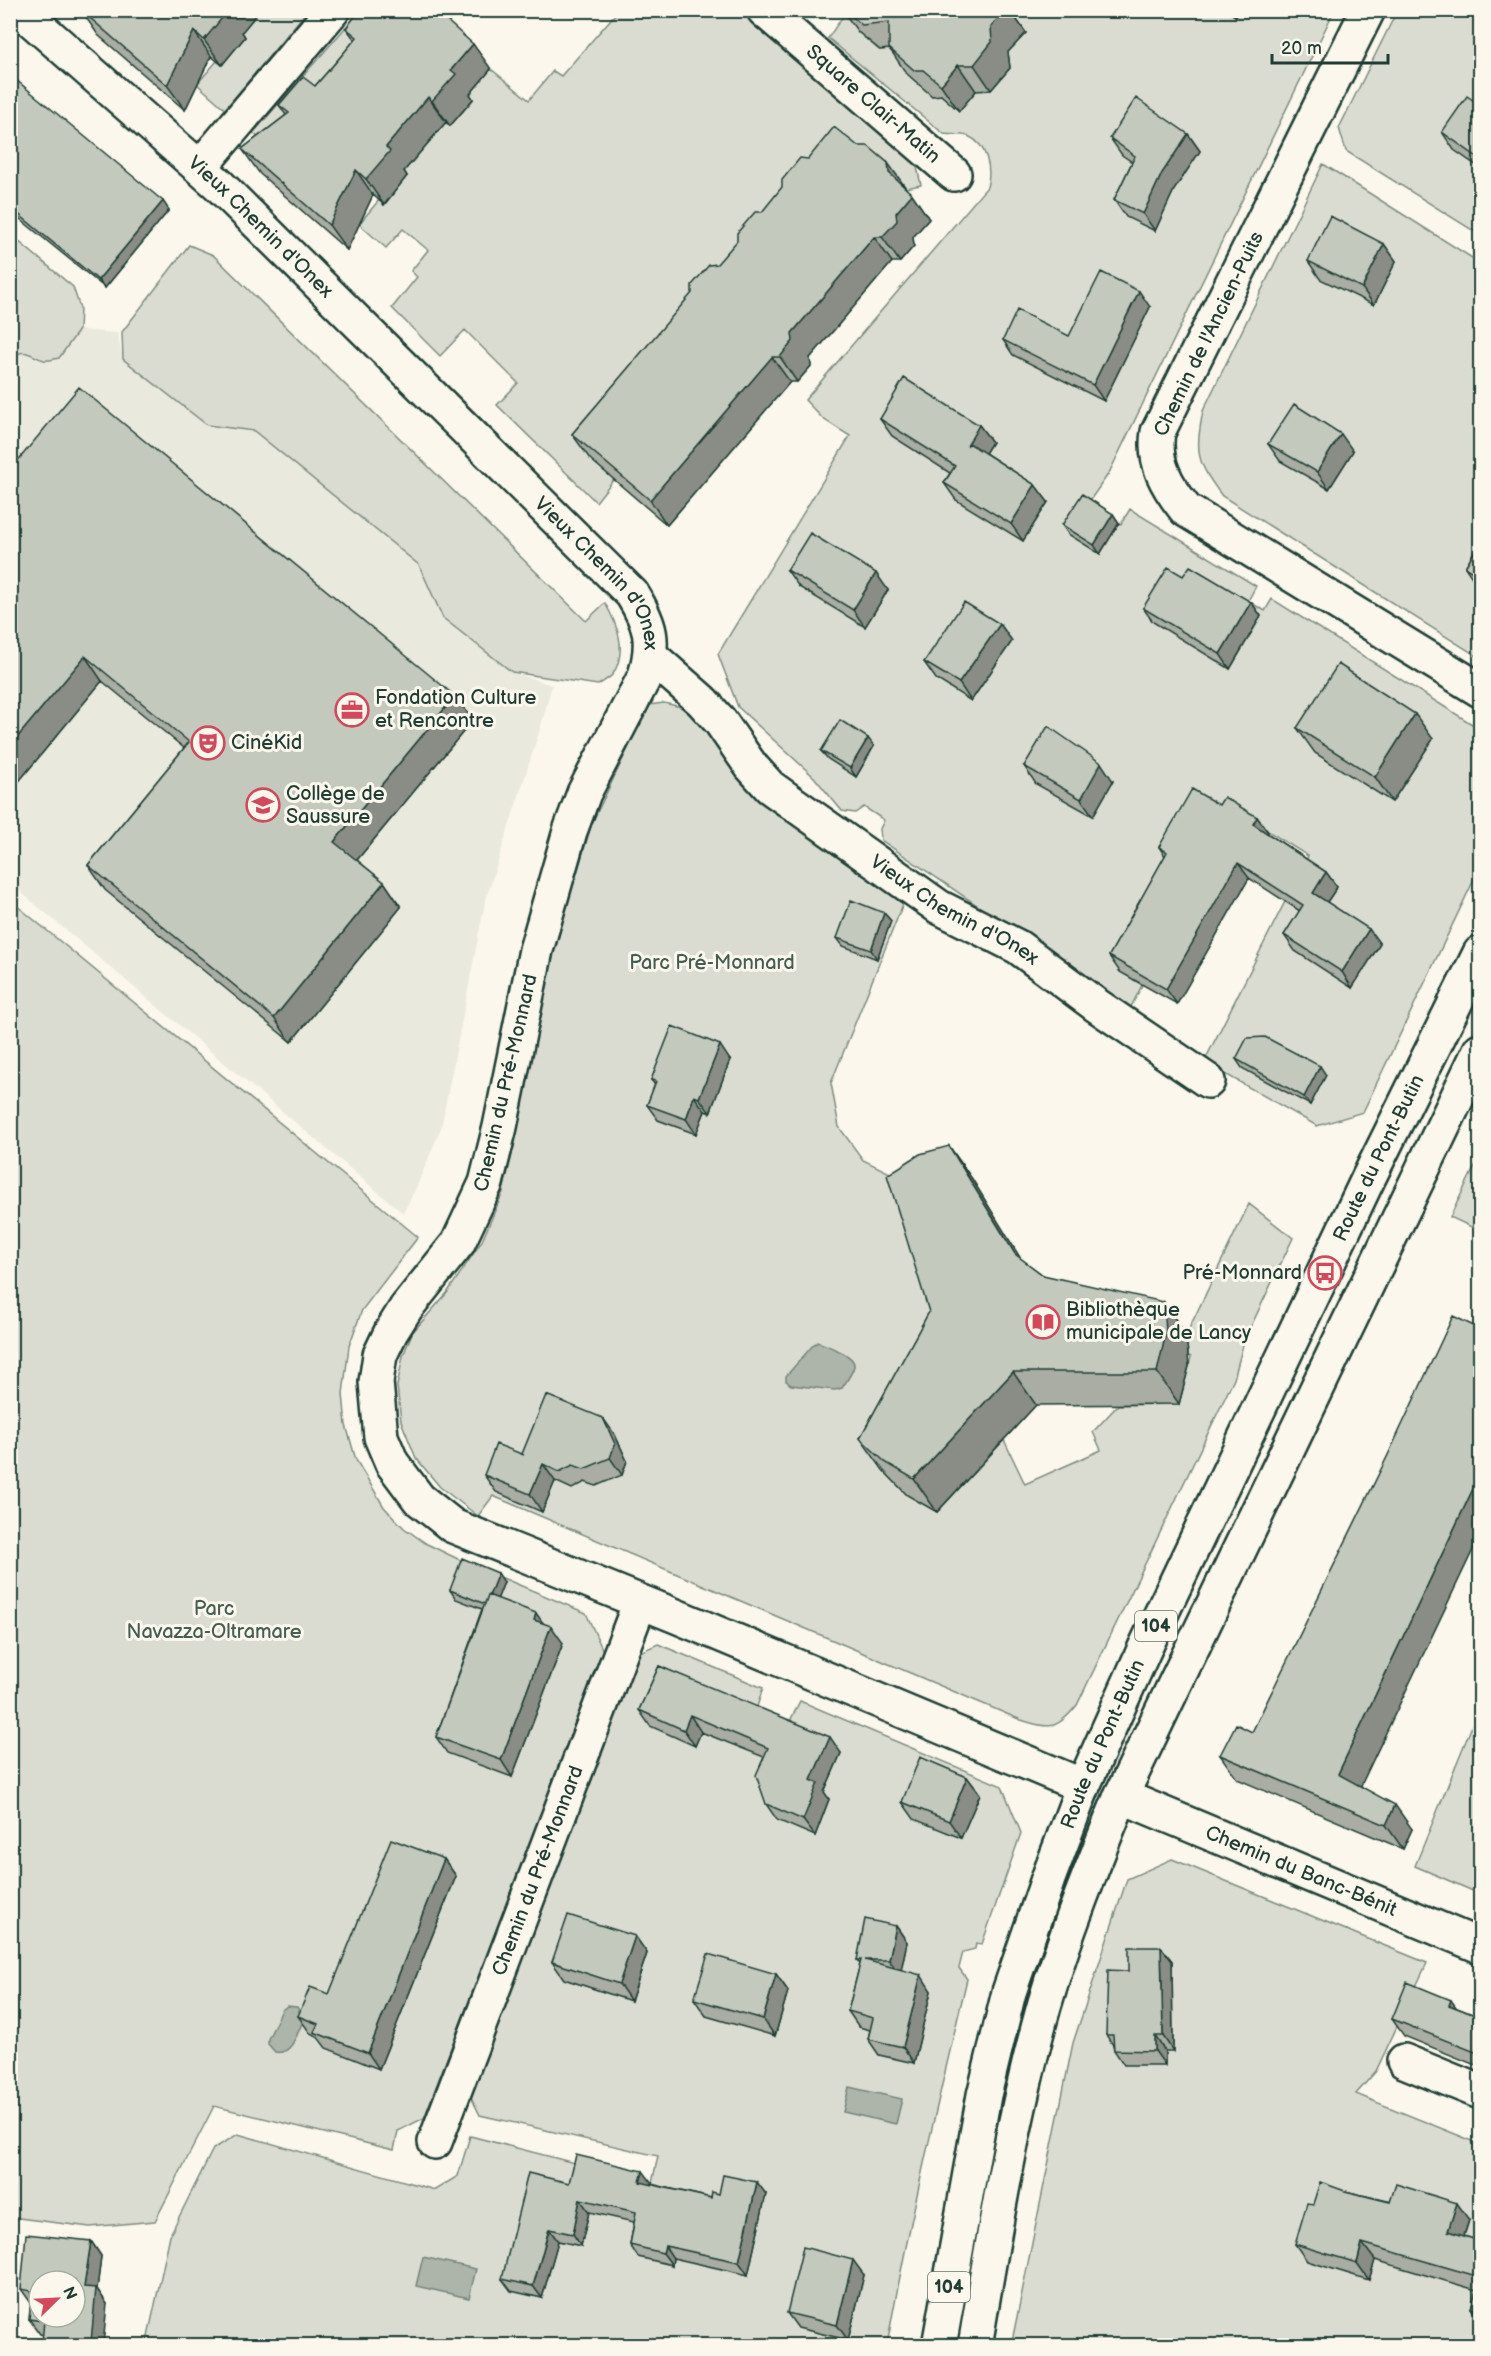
<svg xmlns="http://www.w3.org/2000/svg" width="1491" height="2356" font-family="'Balsamiq Sans',sans-serif">
<style>
.built{fill:#eae9de}
.green{fill:#dbdcd1;stroke:#7d8c82;stroke-width:1.5}
.water{fill:#adb4aa;stroke:#74847b;stroke-width:1.5}
.lines{fill:none;stroke-linecap:round;stroke-linejoin:round}
.minor-casing{stroke:#1f3d34;stroke-width:38}
.major-casing{stroke:#1f3d34;stroke-width:38}
.minor{stroke:#fbf7ec;stroke-width:33}
.major{stroke:#fbf7ec;stroke-width:33}
.wall{fill:#a9ada3;stroke:#1f3d34;stroke-width:1.5}
.shaded-wall{fill:#898d85;stroke:#1f3d34;stroke-width:1.5}
.building{fill:#c4c9be;stroke:#1f3d34;stroke-width:1.5;fill-rule:evenodd}
.labels{text-anchor:middle;dominant-baseline:central;stroke-width:6;stroke-linejoin:round;paint-order:stroke}
.shield{fill:#fbf7ec;stroke:#61756b;stroke-width:1.5}
.shield-label{font-size:18px;font-weight:bold;fill:#1f3d34}
.street-label{font-size:20px;fill:#1f3d34;stroke:#fbf7ec}
.poi-label{font-size:20px;fill:#1f3d34;stroke:#fbf7ec;text-anchor:start}
.park-label{font-size:20px;fill:#455d53;stroke:#fbf7ec}
</style>
<rect width="100%" height="100%" fill="#fbf7ec"/>
<filter id="ink" filterUnits="userSpaceOnUse"><feTurbulence type="fractalNoise" baseFrequency=".0167" numOctaves="2"/><feDisplacementMap in="SourceGraphic" scale="12" xChannelSelector="R" yChannelSelector="G"/><feConvolveMatrix kernelMatrix="1 2 1 2 8 2 1 2 1" color-interpolation-filters="sRGB"/></filter>
<g filter="url(#ink)">
<path class="built" d="M79,330L117,333L123,359L207,425L254,431L420,565L443,618L512,672L552,685L541,726L485,902L441,1128L416,1188L403,1213L11,884V357L17,353H31L45,360L59,358Z"/>
<path class="green" d="M260,11H307L225,109L197,84L217,61L222,64L245,37L241,33Z
M360,11H419L289,163L253,133Z
M618,11H742L916,163L921,185L906,188L885,171L590,458L614,479L596,502L497,405L518,383L465,330L440,356L392,308L417,277L411,271L428,250L403,229L386,248L359,224L379,200L384,204L407,176L403,172L446,122L450,126L473,100L469,95L491,69L529,100L553,71L561,76Z
M1006,11H1334L1109,473L1088,503L1121,524L1130,509L1256,586L1248,601L1265,611L1272,599L1480,729V867L1363,1112L1317,1126L1204,1062L1308,856L1236,811L1120,971L1142,985L1130,1009L881,840L880,829L884,820L864,807L855,813L842,811L814,777L738,707L718,654L850,436L823,419L805,400L987,187C992,169 987,144 968,136C962,134 951,135 944,134L828,38L845,13L858,24V32L879,50L888,49L907,65L932,96L941,95L959,110L1004,56Z
M1397,11H1480V235L1346,151L1339,128Z
M1323,164L1480,263V658L1222,496C1196,461 1195,453 1203,411Z
M11,235L73,287L80,308L79,330L59,358C55,359 48,361 44,360C30,356 27,347 11,357Z
M189,245L213,255L586,621L605,603C617,624 628,650 613,674C610,678 602,682 598,685L512,672L443,618L419,565L254,431L207,425L123,359L122,332Z
M664,703L681,707L697,720L726,758L780,812L903,904L831,1083L839,1127L863,1160L894,1175L951,1344L883,1470L907,1495L937,1512L1004,1440L1025,1484L1101,1450L1093,1432L1118,1405L1179,1404L1191,1357L1188,1356L1186,1335L1249,1204L1293,1238L1244,1341L1234,1379L1077,1705C1057,1730 1050,1729 1021,1720L493,1496L478,1516L440,1487L416,1458L401,1421L397,1386L403,1356L412,1333L447,1293L482,1241L503,1192L514,1146L554,948L592,823L649,705Z
M10,900L418,1237L362,1310L349,1346L343,1394L346,1425L356,1460L384,1507L404,1528L427,1544L462,1561L586,1613L603,1651L424,2118L398,2131L394,2150L214,2106L155,2221L90,2227L11,2217Z
M1480,1156V1231L1450,1217Z
M658,1644L763,1688L754,1716L786,1729L800,1701L1002,1786L1021,1833L982,1944L976,1943L975,1949L963,1952L959,1968L967,1979C938,2101 909,2222 887,2345L146,2346L170,2235L213,2149L238,2134L435,2190L458,2176L470,2136L652,2183L658,2156L480,2115L469,2093L640,1652Z
M1480,1706V1894L1415,1866Z
M1172,1859L1427,1963L1376,2071L1356,2094L1480,2144V2345L1011,2346L1073,2043L1127,1879Z"/>
<path class="water" d="M818,1342C827,1346 856,1355 854,1366C853,1372 846,1382 842,1388L835,1390L791,1385L786,1381V1376L814,1344Z
M287,2006L297,2007L304,2019C297,2032 293,2056 275,2052L268,2044V2039L282,2010Z
M849,2087L902,2099L896,2124L843,2112Z
M423,2257L476,2269L469,2298L416,2286Z"/>
<g class="lines">
<defs>
<g id="minor">
<path id="s1" d="M20,10L218,184L632,594C651,625 655,641 645,676L584,793L570,831L536,950L500,1127L486,1183L458,1243L406,1308L391,1332L380,1355L376,1382L381,1437L392,1463L419,1499L453,1526L676,1616L1083,1786"/>
<path id="s2" d="M764,10L954,174"/>
<path d="M1368,10L1158,432C1153,463 1167,486 1186,510L1480,690"/>
<path d="M200,167L333,10"/>
<path id="s3" d="M651,656L702,701L720,721L751,766L770,787L939,907L1018,947L1096,1005L1208,1081"/>
<path id="s4" d="M1121,1796L1480,1946"/>
<path d="M1404,2061L1480,2092"/>
<path id="s5" d="M435,2142L640,1602"/>
</g>
<g id="major">
<path id="s6" d="M939,2346L984,2095L1009,1992L1048,1879L1083,1786L1144,1650L1369,1177L1480,953"/>
<path d="M975,2346C994,2232 1013,2117 1044,2006C1065,1934 1093,1865 1121,1796L1480,1050"/>
</g>
</defs>
<use href="#minor" class="minor-casing"/>
<use href="#major" class="major-casing"/>
<use href="#minor" class="minor"/>
<use href="#major" class="major"/>
</g>
<path class="wall" d="M81,10L242,32L245,37L222,65L211,56L185,110L98,35Z
M842,10H1010L1026,33L1008,52L1010,68L991,90L976,91L959,111L941,95L932,96L906,73L890,49L880,50L858,32Z
M1226,10H1240L1236,17Z
M346,28L491,69L470,94L473,99L450,126L446,122L404,171L407,176L384,205L373,195L347,250L260,174L242,149L286,115L279,105L315,86L355,40Z
M10,75L169,210L105,288L10,211Z
M1480,105V168L1454,150L1442,132Z
M1188,134L1200,151L1174,190L1155,231L1126,217L1114,200L1132,162L1122,155L1110,138Z
M808,159L906,189L912,194L929,219L913,237L914,246L900,262H892L810,358L811,366L797,382H790L667,525L590,459L572,434Z
M1384,244L1396,261L1374,305L1320,279L1308,261Z
M1150,307L1104,401L1013,355L1003,340L1069,336Z
M880,419L979,425L992,442L985,453L1035,485L1048,502L1023,541L956,500L944,483L950,473L892,436Z
M1268,444L1353,451L1329,489L1280,461Z
M10,470L473,720L357,860L384,882L401,907L291,1042L105,890L88,865L184,748L102,681L10,792Z
M1113,514L1119,523L1100,554L1068,534L1062,525Z
M1480,542V585L1475,582L1465,567Z
M787,570L888,590L865,627L799,587Z
M1251,602L1261,616L1230,669L1153,622L1143,608Z
M1000,624L1012,641L971,701L936,679L924,662Z
M1297,728L1433,739L1392,802L1315,753Z
M874,746L856,777L828,759L821,751Z
M1024,766L1113,781L1093,816L1036,784Z
M1219,805L1257,817L1268,832L1267,833L1326,872L1337,887L1327,902L1380,944L1352,988L1295,951L1284,935L1300,911L1249,878L1177,1004L1120,972L1109,956L1165,856L1159,847Z
M884,913L891,921L877,959L843,946L837,938Z
M1236,1059L1326,1075L1310,1105L1242,1068Z
M730,1060L710,1113L705,1111L696,1134L658,1120L647,1105L655,1085L651,1080Z
M949,1146L972,1179L1020,1258L1043,1275L1186,1335L1189,1366L1179,1404L1036,1405L937,1512L907,1495L883,1470L860,1438L929,1312Z
M615,1435L627,1461L622,1475L596,1486L585,1482L572,1489L555,1481L542,1512L496,1492L484,1475L522,1454Z
M504,1582L497,1599L543,1623L563,1643L512,1777L447,1753L436,1737L482,1609L456,1599L450,1590Z
M659,1666L841,1753L824,1792L829,1799L815,1836L777,1820L766,1804L764,1757L701,1732L695,1746L650,1726L639,1710Z
M1220,1755L1361,1786L1412,1829L1403,1849L1237,1779Z
M967,1777L980,1794L961,1838L914,1819L902,1802Z
M444,1859L456,1876L379,2069L326,2048L317,2036L310,2033L298,2016L329,1994Z
M896,1926L907,1942L901,1970L931,1991L914,2063L879,2055L868,2039L870,2030L859,2027L848,2011L860,1964L857,1960Z
M635,1936L647,1953L631,2001L564,1979L552,1962Z
M1161,1947L1172,1961L1173,2051H1165V2065H1124L1114,2050L1113,2045L1106,2035L1129,1971Z
M776,1974L788,1991L775,2036L706,2016L694,1999Z
M1457,2008L1480,2017V2067L1404,2036L1392,2019Z
M569,2183H652L651,2184L711,2198L719,2194H766L748,2275L673,2258L672,2265L638,2257L630,2245L634,2222L589,2212L581,2246L558,2241L542,2298L511,2291L502,2279Z
M1345,2191L1469,2220L1464,2236L1480,2241V2321L1471,2308L1476,2290L1375,2260L1369,2280L1307,2261L1295,2244Z
M91,2241L101,2256L97,2289L107,2304L43,2335L40,2334L29,2319L31,2303L21,2289Z
M864,2275L848,2340L798,2328L787,2313Z"/>
<path class="shaded-wall" d="M225,10H260L242,32L245,37L222,65L204,40Z
M1003,10H1010L1026,33L1008,52L1010,68L991,90L974,65L991,27Z
M1231,10H1240L1236,17Z
M194,31L211,56L185,110L167,85Z
M473,44L491,69L470,94L473,99L450,126L432,101L451,70Z
M958,65L976,91L959,111L941,85Z
M428,97L446,122L404,171L407,176L384,205L366,179L386,147Z
M1188,134L1200,151L1174,190L1155,231L1143,214L1162,173Z
M888,163L906,188L889,173Z
M356,170L373,195L347,250L329,225Z
M912,194L929,219L913,237L914,246L900,262L882,237L896,213Z
M163,201L169,210L105,288L98,280Z
M874,237L892,262L810,358L811,366L797,382L780,357L792,333Z
M1384,244L1396,261L1374,305L1362,288Z
M1139,291L1150,307L1104,401L1093,385Z
M772,357L790,382L667,525L650,500Z
M979,425L992,442L979,463L967,446Z
M1341,434L1353,451L1329,489L1317,472Z
M1035,485L1048,502L1023,541L1011,524Z
M1113,514L1119,523L1100,554L1094,545Z
M876,573L888,590L865,627L853,610Z
M1251,602L1261,616L1230,669L1220,654Z
M1000,624L1012,641L971,701L959,683Z
M85,656L102,681L10,792V746Z
M455,696L473,720L352,866L334,842Z
M1415,714L1433,739L1392,802L1375,777Z
M868,738L874,746L856,777L850,768Z
M1101,763L1113,781L1093,816L1081,799Z
M1257,817L1268,832L1264,839L1253,824Z
M1238,863L1249,878L1177,1004L1166,989Z
M1326,872L1337,887L1323,908L1313,893Z
M384,882L401,907L291,1042L274,1018Z
M884,913L891,921L877,959L871,950Z
M1369,929L1380,944L1352,988L1342,972Z
M720,1045L730,1060L710,1113L699,1098Z
M1320,1066L1326,1075L1310,1105L1304,1097Z
M694,1096L705,1111L696,1134L686,1119Z
M949,1146L972,1179L1038,1287L1015,1254Z
M1164,1302L1186,1335L1189,1366L1179,1404L1157,1372Z
M1013,1372L1036,1405L937,1512L914,1479Z
M603,1418L615,1435L627,1461L622,1475L610,1458Z
M543,1464L555,1481L542,1512L530,1494Z
M1480,1474V1535L1355,1798L1338,1774Z
M498,1573L504,1582L492,1613L486,1604Z
M536,1613L548,1630L534,1620Z
M551,1626L563,1643L512,1777L501,1760Z
M690,1715L701,1732L695,1746L684,1730Z
M830,1737L841,1753L824,1792L829,1799L815,1836L803,1820L811,1780Z
M967,1777L980,1794L961,1838L949,1821Z
M1395,1805L1412,1829L1403,1849L1386,1825Z
M444,1859L456,1876L379,2069L368,2053Z
M896,1926L907,1942L900,1975L889,1960Z
M635,1936L647,1953L631,2001L619,1984Z
M1161,1947L1172,1961L1173,2051L1163,2036Z
M776,1974L788,1991L775,2036L763,2019Z
M921,1975L931,1991L914,2063L903,2047Z
M1451,2000L1463,2017L1449,2005Z
M1155,2036L1165,2051V2065L1155,2051Z
M643,2171L652,2183L649,2194L640,2182Z
M757,2182L766,2194L748,2275L739,2262Z
M580,2199L589,2212L581,2246L573,2234Z
M1457,2203L1469,2220L1460,2248L1448,2231Z
M549,2229L558,2241L542,2298L533,2286Z
M91,2241L101,2256L97,2289L107,2304L103,2346H88L84,2287Z
M1362,2243L1375,2260L1369,2280L1357,2263Z
M665,2246L673,2258L672,2265L663,2253Z
M853,2260L864,2275L848,2340L837,2325Z"/>
<path class="building" d="M81,10H226L227,12L204,40L194,31L167,85Z
M360,10H435L473,44L451,70L456,74L432,101L428,97L386,147L390,151L366,179L356,170L329,225L242,149L289,113L279,105L303,77L315,86L336,62L357,37L346,28Z
M845,10H1005L991,27L992,42L974,65H958L941,85L923,70H914L889,48V22L862,25Z
M10,75L163,201L98,280L10,207Z
M1467,96L1480,105V159L1442,132Z
M1136,98L1188,134L1162,173L1143,214L1114,200L1135,156L1110,138Z
M834,127L858,146H868L888,163L889,173L912,194L896,213L897,221L882,237H874L792,333L793,341L780,357H772L650,500L572,434L692,293V285L709,265L717,264L737,241V233L755,212H762L782,187V180L800,158L808,159Z
M1330,216L1384,244L1362,288L1308,261Z
M1101,272L1139,291L1093,385L1003,340L1017,310L1069,336Z
M904,378L979,425L967,446L969,443L1035,485L1011,524L944,483L955,466L880,419Z
M79,387L455,696L334,842L384,882L274,1018L88,865L189,742L85,656L10,746V470Z
M1294,404L1341,434L1317,472L1268,444Z
M1082,494L1113,514L1094,545L1062,525Z
M810,533L876,573L853,610L787,570Z
M1480,542V577L1465,567Z
M1190,566L1251,602L1220,654L1143,608L1168,567L1183,576Z
M964,602L1000,624L959,683L924,662Z
M1480,609V617L1477,615Z
M1338,664L1415,714L1375,777L1297,728Z
M840,720L868,738L850,768L821,751Z
M1048,726L1101,763L1081,799L1024,766Z
M1192,789L1219,805L1224,797L1257,817L1253,824L1326,872L1313,893L1369,929L1342,972L1284,935L1303,905L1238,863L1166,989L1109,956L1167,852L1159,847Z
M851,900L884,913L871,950L837,938Z
M672,1026L720,1045L699,1098L694,1096L686,1119L647,1105L656,1081L651,1080Z
M1265,1037L1320,1066L1304,1097L1236,1059L1247,1038Z
M949,1146L1015,1254L1043,1275L1164,1302L1166,1333L1157,1372H1013L914,1479L885,1462L860,1438L929,1312L887,1175L920,1154Z
M1453,1316L1480,1329V1474L1338,1774L1395,1805L1386,1825L1220,1755L1236,1724L1252,1732L1388,1455Z
M546,1395L603,1418L615,1444L610,1458L584,1469L573,1465L559,1472L543,1464L530,1494L484,1475L496,1444L524,1455L522,1454Z
M462,1558L498,1573L489,1596L488,1595L485,1604L450,1590Z
M488,1595L536,1613L534,1620L551,1626L501,1760L436,1737Z
M659,1666L830,1737L811,1780L818,1783L803,1820L766,1804L756,1775L768,1748L690,1715L684,1730L639,1710Z
M920,1757L967,1777L949,1821L902,1802Z
M391,1839L444,1859L368,2053L314,2032L318,2024L298,2016L310,1987L329,1994Z
M568,1915L635,1936L619,1984L552,1962Z
M865,1919L896,1926L889,1960H865L921,1975L903,2047L868,2039L873,2018L848,2011L861,1960H857Z
M1129,1947H1161L1163,2036H1155V2051L1114,2050L1113,2035H1106L1108,1970L1129,1971Z
M708,1954L776,1974L763,2019L694,1999Z
M1407,1982L1451,2000L1449,2005L1480,2017V2054L1392,2019Z
M576,2155L643,2171L640,2182L711,2198L712,2192L719,2194L723,2175L757,2182L739,2262L665,2246L663,2253L630,2245L636,2212L580,2199L573,2234L549,2229L533,2286L502,2279L528,2173L569,2183Z
M1320,2182L1345,2191L1390,2202L1396,2184L1457,2203L1448,2231L1480,2241V2311L1471,2308L1480,2277L1362,2243L1357,2263L1295,2244L1307,2203L1313,2204Z
M26,2234L91,2241L84,2287L96,2288L91,2342L88,2346H45L42,2342L44,2321L29,2319L32,2291L21,2289ZM39,2281H75V2317H39Z
M803,2247L853,2260L837,2325L787,2313Z"/>
</g>
<defs>
<symbol id="office-ring" viewBox="-11 -11 22 22"><circle r="9.5" fill="#fbf7ec" stroke="#d1495b" stroke-width="1.5"/><path d="M-6-3h4V-5.5h4V-3h4V5H-6ZM-1-4.5V-3h2v-1.5ZM-6 0V1H6V0Z" fill="#d1495b"/></symbol>
<symbol id="theatre-ring" viewBox="-11 -11 22 22"><circle r="9.5" fill="#fbf7ec" stroke="#d1495b" stroke-width="1.5"/><path d="M-5-5.5Q0-4 5-5.5V0Q5 5 0 6Q-5 5-5 0ZM-3.3-2.5H-1v1.5H-3.3ZM1-2.5H3.3v1.5H1ZM-2.8 1Q0 5.5 2.8 1Z" fill="#d1495b"/></symbol>
<symbol id="school-ring" viewBox="-11 -11 22 22"><circle r="9.5" fill="#fbf7ec" stroke="#d1495b" stroke-width="1.5"/><path d="M0-5L7-2L0 1L-7-2ZM-4 1L0 2.5L4 1V4Q0 6-4 4Z" fill="#d1495b"/></symbol>
<symbol id="bus-ring" viewBox="-11 -11 22 22"><circle r="9.5" fill="#fbf7ec" stroke="#d1495b" stroke-width="1.5"/><path d="M-5-6H5V4H4V6H2V4H-2V6H-4V4H-5ZM-3.5-4V0h7V-4ZM-3.5 1.2v1.5H-2V1.2ZM2 1.2v1.5H3.5V1.2Z" fill="#d1495b"/></symbol>
<symbol id="library-ring" viewBox="-11 -11 22 22"><circle r="9.5" fill="#fbf7ec" stroke="#d1495b" stroke-width="1.5"/><path d="M-6-4Q-3-5.5-.7-3.5V5Q-3 3-6 4ZM6-4Q3-5.5 .7-3.5V5Q3 3 6 4Z" fill="#d1495b"/></symbol>
</defs>
<g fill-rule="evenodd">
<use href="#office-ring" x="333" y="691" width="38" height="38"/>
<use href="#theatre-ring" x="189" y="724" width="38" height="38"/>
<use href="#school-ring" x="244" y="786" width="38" height="38"/>
<use href="#bus-ring" x="1306" y="1254" width="38" height="38"/>
<use href="#library-ring" x="1024" y="1303" width="38" height="38"/>
</g>
<g class="labels">
<g class="shield">
<rect x="1135" y="1611" width="42" height="30" rx="4.5"/>
<rect x="928" y="2272" width="42" height="30" rx="4.5"/>
</g>
<g class="shield-label">
<text x="1156" y="1626">104</text>
<text x="949" y="2287">104</text>
</g>
<g class="street-label">
<text stroke="none"><textPath href="#s2" startOffset="144">Square Clair-Matin</textPath></text>
<text stroke="none"><textPath href="#s1" startOffset="324">Vieux Chemin d'Onex</textPath></text>
<text transform="translate(1209 334) rotate(-64)">Chemin de l'Ancien-Puits</text>
<text stroke="none"><textPath href="#s1" startOffset="810">Vieux Chemin d'Onex</textPath></text>
<text stroke="none"><textPath href="#s3" startOffset="400">Vieux Chemin d'Onex</textPath></text>
<text transform="translate(506 1083) rotate(-77)">Chemin du Pré-Monnard</text>
<text stroke="none"><textPath href="#s6" startOffset="1274">Route du Pont-Butin</textPath></text>
<text stroke="none"><textPath href="#s6" startOffset="626">Route du Pont-Butin</textPath></text>
<text stroke="none"><textPath href="#s4" startOffset="195">Chemin du Banc-Bénit</textPath></text>
<text stroke="none"><textPath href="#s5" startOffset="290">Chemin du Pré-Monnard</textPath></text>
</g>
<g class="poi-label">
<text x="375" y="698">Fondation Culture<tspan x="375" dy="23">et Rencontre</tspan></text>
<text x="231" y="743">CinéKid</text>
<text x="286" y="794">Collège de<tspan x="286" dy="23">Saussure</tspan></text>
<text x="1302" y="1273" text-anchor="end">Pré-Monnard</text>
<text x="1066" y="1310">Bibliothèque<tspan x="1066" dy="23">municipale de Lancy</tspan></text>
</g>
<g class="park-label">
<text x="712" y="963">Parc Pré-Monnard</text>
<text x="214" y="1609">Parc<tspan x="214" dy="23">Navazza-Oltramare</tspan></text>
</g>
</g>
<rect width="1491" height="2356" fill="none" stroke="#fbf7ec" stroke-width="36"/>
<rect x="18" y="18" width="1455" height="2320" fill="none" stroke="#1f3d34" stroke-width="2" filter="url(#ink)"/>
<g transform="translate(57 2299) rotate(66)"><circle r="28" fill="#fbf7ec" stroke="#a3ada2" stroke-width="1.5"/>
<path d="M0-4.5L10 22L0 15L-10 22Z" fill="#d1495b"/>
<text y="-9" font-size="16" font-weight="bold" text-anchor="middle" fill="#1f3d34">N</text>
</g>
<path d="M1272 54v9h116v-9" fill="none" stroke="#1f3d34" stroke-width="3"/>
<text x="1281" y="54" font-size="18" fill="#1f3d34" stroke="#fbf7ec" stroke-width="4.5" paint-order="stroke">20 m</text>
</svg>
